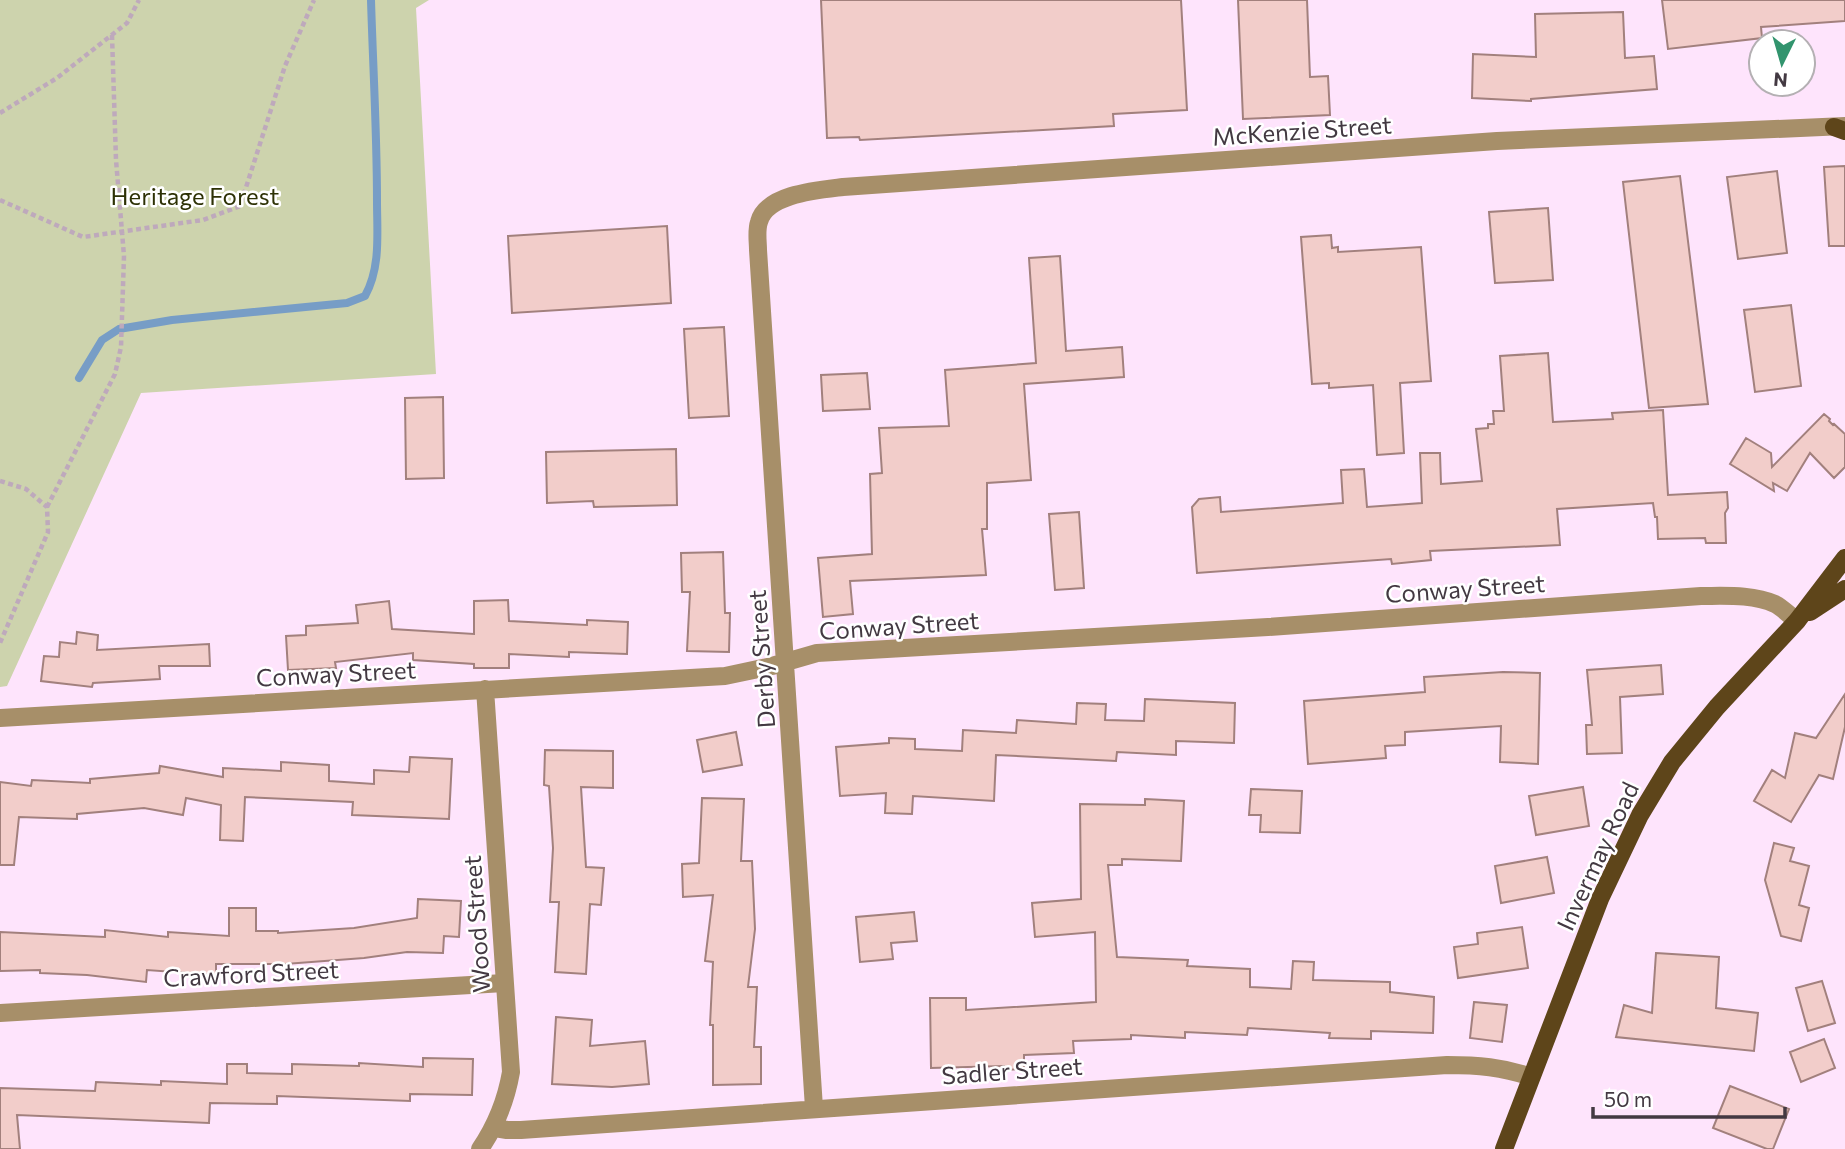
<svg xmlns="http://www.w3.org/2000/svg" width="1845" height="1149" font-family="Commissioner,sans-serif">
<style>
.green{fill:#cdd3ad}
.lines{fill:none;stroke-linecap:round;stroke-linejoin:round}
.stream{stroke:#779dc6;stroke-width:8}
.building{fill:#f2cdca;stroke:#a2807d;stroke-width:2}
.path{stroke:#bea9bc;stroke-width:4.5;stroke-dasharray:5 3.5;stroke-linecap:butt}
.minor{stroke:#a78f69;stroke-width:18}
.major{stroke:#5e451a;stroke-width:18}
.labels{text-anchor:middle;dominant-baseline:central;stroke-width:5;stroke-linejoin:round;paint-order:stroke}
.street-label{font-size:24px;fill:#433942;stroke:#fff}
.park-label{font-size:24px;fill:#2d3105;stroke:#fff}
</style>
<rect width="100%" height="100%" fill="#fee4fc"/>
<path class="green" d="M0,0H429L416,8L436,374L141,393L7,686L0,687Z"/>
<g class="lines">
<path class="stream" d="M79,378L102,340L119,329L172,320L347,303L365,296C381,267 377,233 377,201C377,134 373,67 371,0"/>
</g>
<path class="building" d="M821,0H1181L1187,110L1113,114L1114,126L860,140L859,137L827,138Z
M1238,0H1307L1310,77L1328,76L1330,115L1243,119Z
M1662,0H1845V21L1761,27L1762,38L1668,49Z
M1623,12L1625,58L1654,56L1657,89L1531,99V101L1472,98L1473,54L1536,57L1535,14Z
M1845,166V246H1829L1824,167Z
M1777,171L1787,253L1738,259L1727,177Z
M1680,176L1708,404L1649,408L1623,182Z
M1548,208L1553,280L1495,283L1489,212Z
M667,226L671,303L512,313L508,236Z
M1331,235L1332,248L1338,247V252L1421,247L1431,381L1400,383L1404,453L1377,455L1373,385L1329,388V383L1312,384L1301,237Z
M1060,256L1066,351L1122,347L1124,377L1024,384L1031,480L987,483V529H982L986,575L850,581L853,614L823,617L818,558L872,554L870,474L882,473L879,428L949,426L945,370L1036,363L1029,258Z
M1791,305L1801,386L1755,392L1744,310Z
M724,327L729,416L689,418L684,329Z
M1548,353L1553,422L1613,419L1612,413L1663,410L1668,495L1727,492L1728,508L1725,513L1726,543H1706L1705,538L1658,539L1657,517H1655L1653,503L1557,509L1560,545L1430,551L1431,560L1392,564L1391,559L1197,573L1192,507L1199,499L1220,497L1221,512L1343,503L1341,470L1364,469L1367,507L1422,503L1420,453H1440L1441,484L1482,481L1476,429L1488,428V424H1494L1493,411H1504L1500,356Z
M867,373L870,409L823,411L821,375Z
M443,397L444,478L406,479L405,398Z
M1824,414L1830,419L1829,421L1833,425L1834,424L1845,434V467L1834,478L1810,453L1787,491L1773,483L1774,491L1730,464L1746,438L1771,453L1772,467Z
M676,449L677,505L594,507L593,501L547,503L546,452Z
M1079,512L1084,588L1055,590L1049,514Z
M723,552L725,613H730L729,652L687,651L690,592H682L681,553Z
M508,600L509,621L587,625V620L628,622L627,654L569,652V657L509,654V668H474V664L413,660V653L335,662L336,668L288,670L286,636L306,635V626L358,623L356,605L389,601L392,629L474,634V601Z
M77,632L98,635L97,650L209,644L210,666H159L160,679L93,683L92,687L41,681L44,656L59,657L60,642L76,644Z
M1661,665L1663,694L1620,697L1622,753L1587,754L1586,725H1592L1587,670Z
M1503,672L1540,673L1538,764L1500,762L1501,726L1405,732V745L1385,746L1386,758L1308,764L1304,701L1425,692L1424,677Z
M1845,694V727L1833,779L1819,775L1791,822L1754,801L1772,770L1785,778L1795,733L1816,738Z
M1145,699L1235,703L1234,743L1176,741V755L1117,752L1116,761L996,755L994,801L913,796L912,814L885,813L886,793L840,796L836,747L889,743V738L915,739V749L962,751L963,730L1016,733L1017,720L1076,724L1077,703L1106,704L1105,720L1144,721Z
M736,732L742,765L703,772L697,740Z
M545,750L613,751V788L581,787L586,867L604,868L601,905L590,904L586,974L555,972L559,902H550L553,848L549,786L544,785Z
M410,757L452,759L449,819L352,815L353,802L245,797L243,841L220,840L221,805L186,798L183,815L144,808L77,814V819L19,817L14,865H0V782L31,786L32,780L90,783V779L159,773L160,766L223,777V768L281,771V762L329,765V781L374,784V770L409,772Z
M1583,787L1589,826L1536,835L1529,796Z
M1251,789L1302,791L1300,833L1260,832L1261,815H1249Z
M702,798L744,799L741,861H752L755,929L748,987H757L754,1047H761V1084L713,1085V1025H710L713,962L705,961L713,895L683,897L682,864L699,863Z
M1145,799L1184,801L1181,861L1122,859V865H1108L1117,957L1188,960L1187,966L1250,969V987L1291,989L1293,961L1314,962L1313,980L1390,982V992L1434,997L1433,1033L1371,1031V1039L1329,1038L1330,1033L1248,1028L1247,1035L1185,1032V1038L1131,1035V1039L1073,1041L1074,1053L1024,1055V1069L1005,1070L1004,1066L931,1068L930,998H966V1010L1096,1002L1095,932L1035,937L1032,903L1081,899L1080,804L1145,805Z
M1774,843L1794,848L1790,861L1809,866L1799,905L1809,908L1801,941L1781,936L1765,880Z
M1547,857L1554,893L1501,903L1495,866Z
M418,899L461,901L459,937L444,936L443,953L407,952L364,958L285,964H216V975L147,970L146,982L87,975L40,973V970L0,971V932L105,937V930L168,937V932L229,936V908H256V931H278V933L354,928L417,918Z
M914,912L917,941L891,943L893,959L860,962L856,917Z
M1522,927L1528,968L1458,978L1454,947L1478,944L1477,933Z
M1656,953L1719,957L1716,1008L1758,1013L1754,1051L1616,1037L1624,1005L1652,1013Z
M1822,981L1835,1023L1808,1031L1796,988Z
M1474,1002L1507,1005L1502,1042L1470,1038Z
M556,1017L592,1020L590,1046L645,1041L649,1084L612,1087L552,1084Z
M1824,1039L1835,1068L1801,1082L1790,1052Z
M423,1058L473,1059L472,1095L410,1094V1101L277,1096V1104L210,1103L209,1123L17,1115L20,1149H0V1088L95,1091L96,1082L161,1085V1081L227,1084V1064H247V1073L292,1074V1064L359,1066V1063L423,1067Z
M1730,1086L1789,1109L1773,1149H1767L1713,1128Z"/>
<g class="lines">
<path class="path" d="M0,113L57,78L127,23L139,0
M0,200L83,237L203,220L240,206L285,66L314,0
M0,481L26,489L47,507L48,532L0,643
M47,507L115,374L121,347L124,256L116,160L112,35"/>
<path class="minor" d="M0,718L725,676L772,666L817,653L1268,627L1701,596C1725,596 1753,594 1775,604C1783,608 1790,616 1797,621
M0,1013L504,983
M814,1108L758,250C758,241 756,231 759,222C766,194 818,190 843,187L1497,141L1845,126
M495,1128L507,1130H521L1447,1065C1477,1065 1503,1067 1531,1077
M480,1149C497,1124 506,1101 511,1072L485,689"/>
<path class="major" d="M1834,127L1845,131
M1810,612L1845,589
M1504,1149L1600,899L1640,815L1672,762L1717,707L1797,621L1845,558"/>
</g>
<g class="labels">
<g class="street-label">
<text transform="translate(1302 130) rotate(-4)">McKenzie Street</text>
<text transform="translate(1465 588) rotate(-4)">Conway Street</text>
<text transform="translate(899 625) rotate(-4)">Conway Street</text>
<text transform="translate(761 659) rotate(-94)">Derby Street</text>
<text transform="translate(336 673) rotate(-3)">Conway Street</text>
<text transform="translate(1597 856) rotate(-65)">Invermay Road</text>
<text transform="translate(476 924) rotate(-94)">Wood Street</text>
<text transform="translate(251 973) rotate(-3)">Crawford Street</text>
<text transform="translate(1012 1070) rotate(-4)">Sadler Street</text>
</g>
<g class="park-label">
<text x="195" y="195">Heritage Forest</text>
</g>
</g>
<g transform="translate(1782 63) rotate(185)"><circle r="33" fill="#ffffff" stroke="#b4b0b3" stroke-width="2"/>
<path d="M0-5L12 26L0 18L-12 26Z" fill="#32946e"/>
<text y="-10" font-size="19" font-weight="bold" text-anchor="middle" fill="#433942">N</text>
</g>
<path d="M1593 1107v10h192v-10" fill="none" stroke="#433942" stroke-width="3.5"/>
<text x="1604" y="1107" font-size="21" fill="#433942" stroke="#ffffff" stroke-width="5" paint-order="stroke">50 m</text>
</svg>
